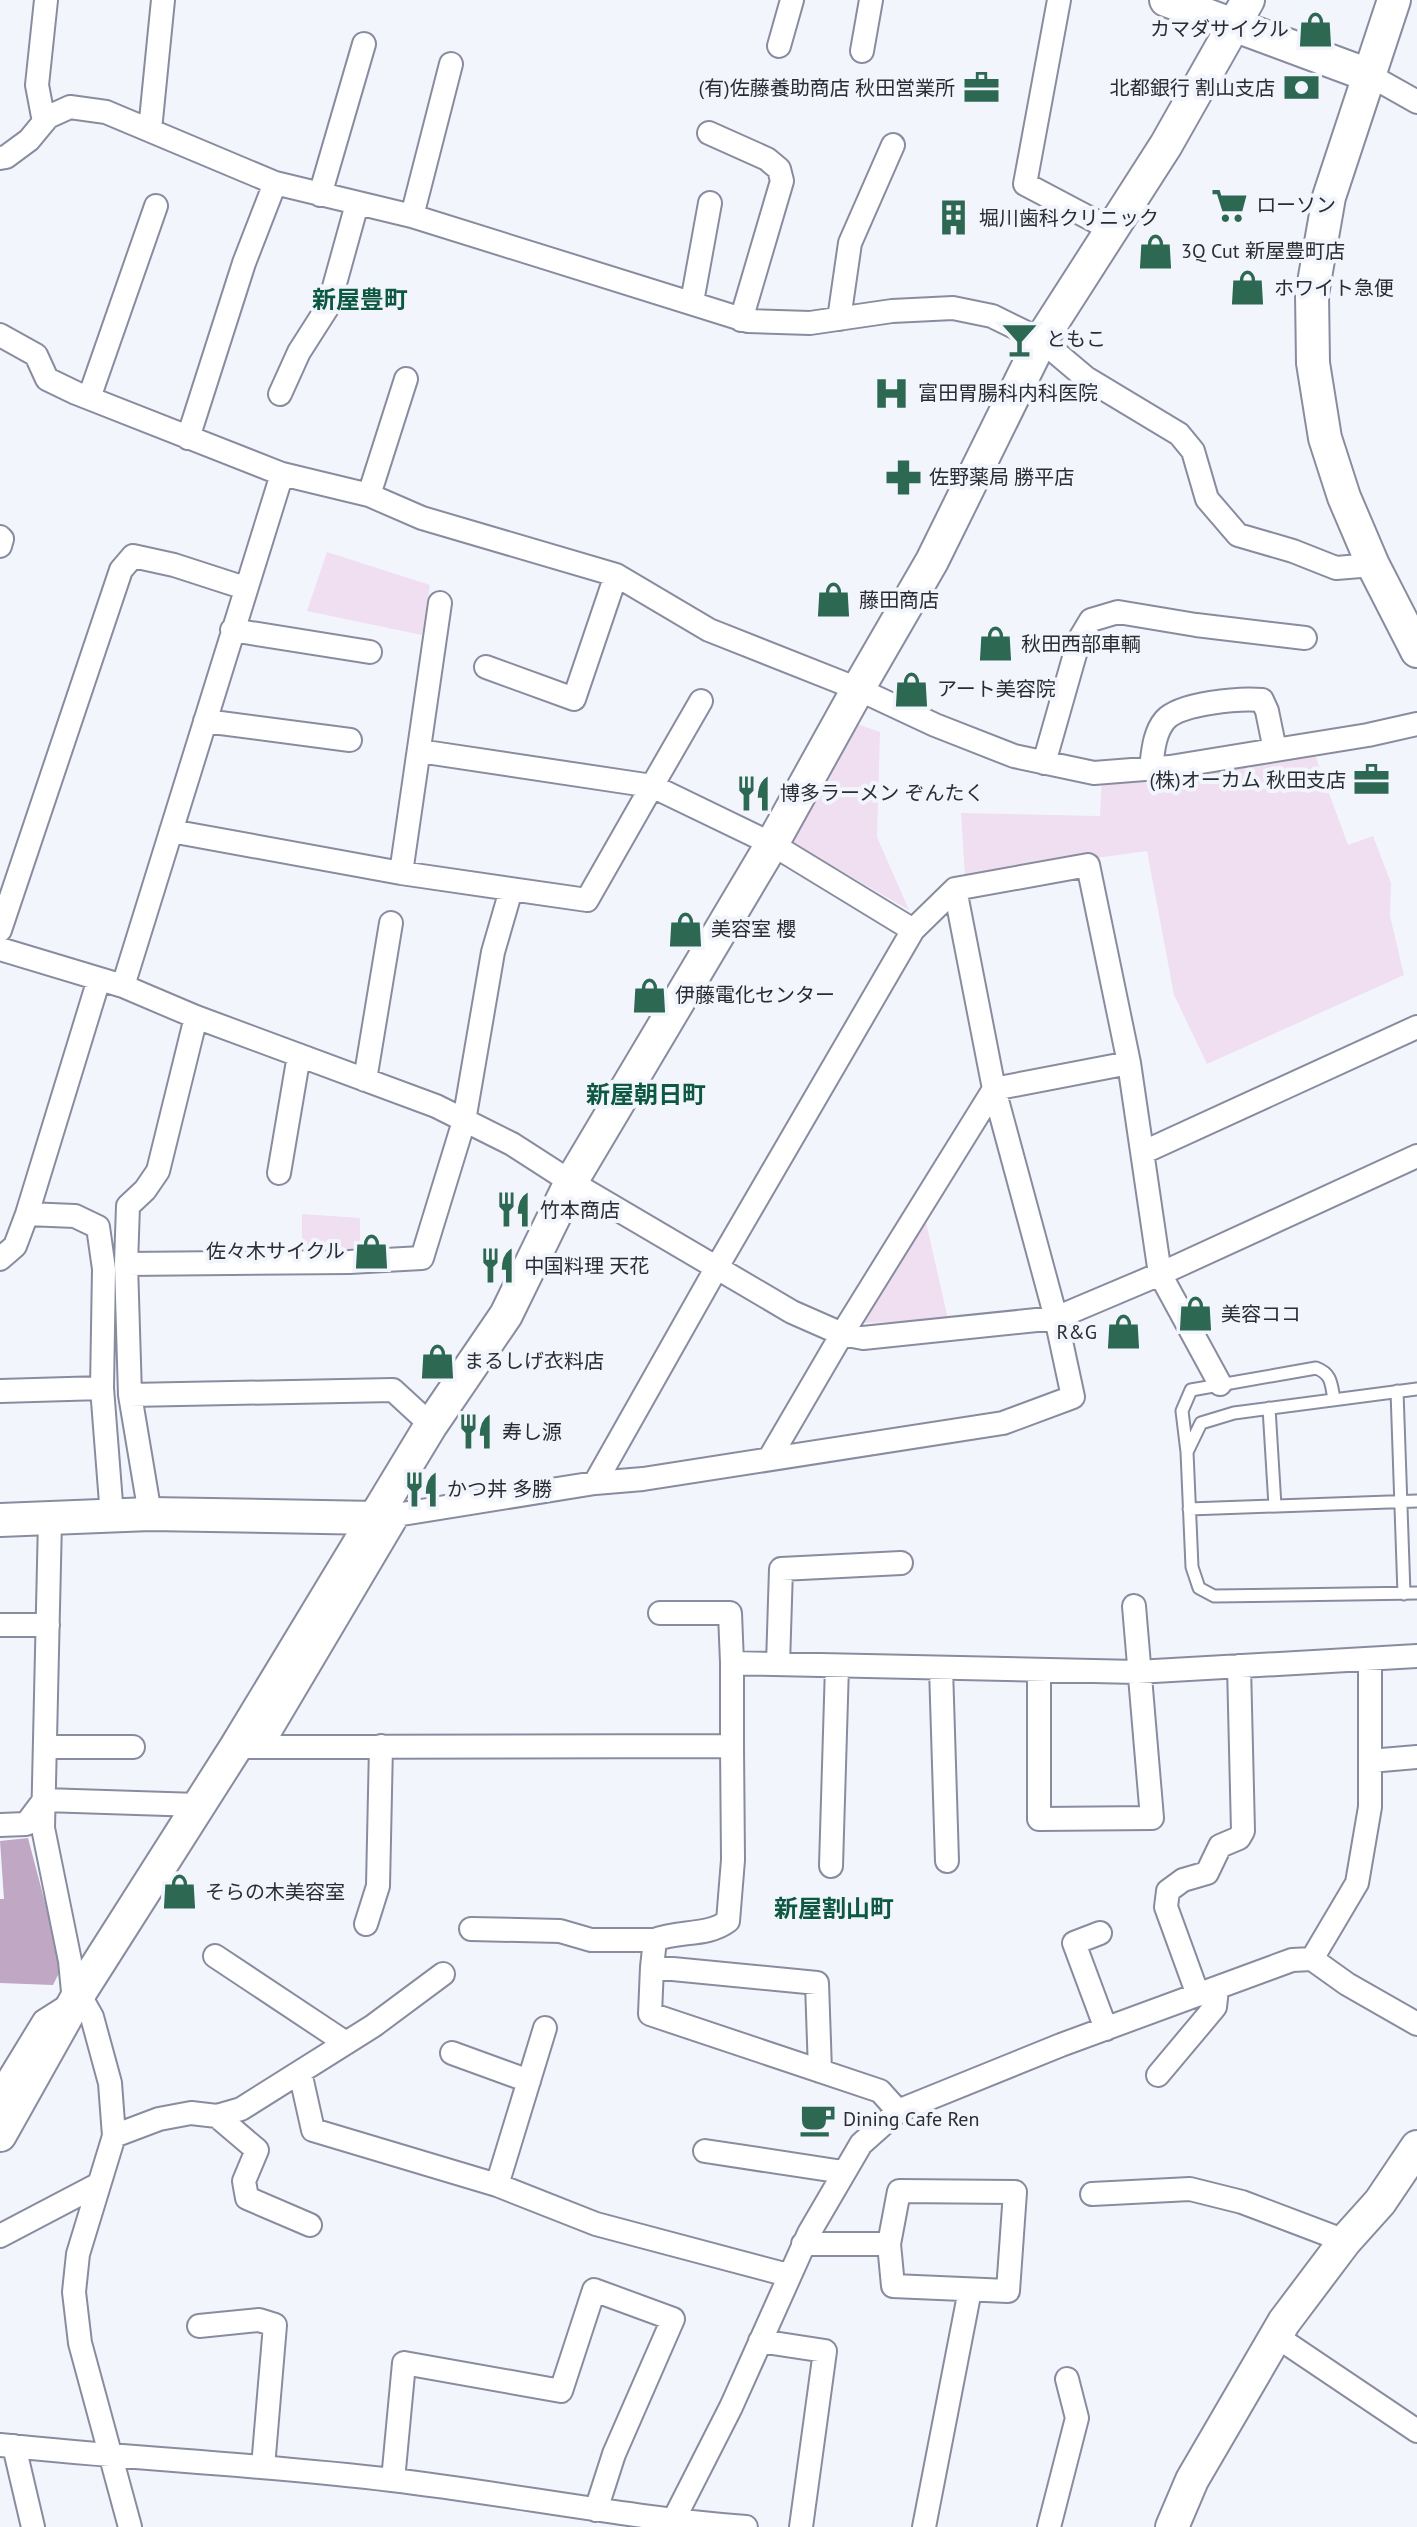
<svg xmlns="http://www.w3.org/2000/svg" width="1417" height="2527" font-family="'PT Sans','Noto Sans JP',sans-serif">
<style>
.green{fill:#efdff1}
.forest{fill:#c0a7c4}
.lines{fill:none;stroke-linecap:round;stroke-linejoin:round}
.lane-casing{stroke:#888c9f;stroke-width:15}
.street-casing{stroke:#888c9f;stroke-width:26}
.secondary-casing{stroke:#888c9f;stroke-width:36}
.lane{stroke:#fff;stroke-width:11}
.street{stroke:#fff;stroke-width:22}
.secondary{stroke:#fff;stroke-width:32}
.labels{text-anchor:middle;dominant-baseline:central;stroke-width:8;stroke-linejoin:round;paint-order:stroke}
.poi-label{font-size:20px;fill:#2b2c34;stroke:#f3f5fd;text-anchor:start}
.quarter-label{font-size:24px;font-weight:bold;fill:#0c5841;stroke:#f3f5fd}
</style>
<rect width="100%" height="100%" fill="#f3f5fd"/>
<path class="green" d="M327,552L430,585L422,635L307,611Z
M854,723L880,732L877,837L909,910L789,841Z
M1314,752L1348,845L1373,836L1391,883L1390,916L1404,975L1207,1064L1174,995L1147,851L965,876L961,813L1100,816L1102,779L1159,781Z
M302,1214L360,1218V1257L302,1256Z
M925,1218L948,1319L865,1323L860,1316Z"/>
<path class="forest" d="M28,1838L62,1967L53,1985L0,1983V1899H4L0,1841Z"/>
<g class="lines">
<defs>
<path id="lane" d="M1417,1389L1234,1413L1201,1423L1187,1452L1192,1567L1199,1588L1214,1596L1417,1593
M1397,1391L1404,1594
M1269,1408L1275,1506
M1187,1452L1182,1411L1191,1390L1316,1368C1332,1374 1331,1384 1334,1399
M1189,1509L1417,1501"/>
<path id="street" d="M1059,0L1025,184L1112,230
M779,46L792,0
M862,51L871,0
M1371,76L1417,102
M44,122L37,85L46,0
M150,130L163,0
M709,133L767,159L779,169L782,181L741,320
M0,158L6,157L29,140L48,117L70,107L106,112L275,183L412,216L748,321L810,323L892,311L953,308L992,316L1041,340L1086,378L1179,434L1193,451L1207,499L1238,535L1293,551L1336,568L1373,565
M320,195L364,44
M412,216L451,64
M692,302L710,203
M839,319L850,243L893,145
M0,335L36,355L47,379L76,393L282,474L369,495L422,518L616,575L709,630L858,689L935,725L1014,756L1094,773L1170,767L1368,735L1417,724
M280,394L299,352L329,305L357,204
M89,398L156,206
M188,438L244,263L275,183
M369,495L406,379
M0,537L2,539L0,546
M232,630L370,652
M486,667L574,699L616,575
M205,721L350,740
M419,751L652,786L701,701
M1044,763L1079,640L1091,620L1118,612L1196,625L1305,638
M1151,768C1153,752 1154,733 1165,720C1180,703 1240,698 1262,700L1267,711L1275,750
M171,831L401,873L587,900L652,786L772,844L913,930L955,889L1088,865L1129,1063L1160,1274L1220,1384
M401,873L440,603
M0,930L121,570L133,556L174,565L245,588
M0,949L123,986L196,1017L436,1106L512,1144L571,1182L792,1312L842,1334L863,1338L1056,1318L1160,1274L1417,1156
M123,986L282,474
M365,1080L391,923
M1144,1152L1417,1027
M279,1173L299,1055
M27,1214L75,1216L98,1227L104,1269L102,1388L112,1516
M0,1259L15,1246L27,1214L99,979
M126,1264L349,1262L422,1258L464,1121L493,952L511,890
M0,1391L102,1388
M130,1395L393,1390L431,1425
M769,1459L842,1334L994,1089L1129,1063
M595,1483L717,1267L913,930
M150,1514L130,1395L126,1264L128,1206L145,1190L158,1171L196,1017
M377,1518L595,1483L643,1479L1003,1423L1073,1397L1056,1318L994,1089L955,889
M660,1613H730L732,1663
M0,1625H48
M778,1664L781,1569L901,1563
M941,1668L947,1861
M1039,1670V1819L1152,1818L1134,1606
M46,1747H133
M236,1747L732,1746V1663L1137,1672L1417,1656
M261,1747L399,1514
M1370,1761L1417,1757
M0,1825L26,1824L44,1800L198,1805
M831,1866L837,1666
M366,1924L378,1886L381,1746
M471,1929L560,1931L591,1940H655
M1100,1933L1074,1943L1106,2029
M215,1956L346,2043
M1312,1959L1357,1883L1370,1807V1659
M652,1967L655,1940C678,1930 707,1937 728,1921L733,1860L732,1746
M79,1994L92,2017L110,2083L114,2136L78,2254L74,2292L80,2343L130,2527
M1198,1995L1166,1907L1168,1891L1183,1880L1207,1873L1220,1846L1239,1838L1243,1831L1239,1666
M452,2053L529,2081
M820,2071L817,1983L652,1967L650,2014L880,2091L898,2111
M300,2072L313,2130L497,2185L596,2224L788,2275
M1158,2075L1215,2007L1217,1989
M0,2093L44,2021L74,2002L70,1961L43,1828L50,1520
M217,2116L257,2150L244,2181L247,2198L310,2225
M114,2136L159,2119L191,2113L217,2116L241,2109L373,2026L443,1974
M705,2151L843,2172
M497,2185L545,2028
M1092,2194L1190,2189L1242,2202L1345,2241
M0,2236L99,2184
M803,2244H889L899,2191L1015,2192L1008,2291L893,2286L889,2244
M199,2326L259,2320L275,2325L263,2467
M1276,2336L1417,2431
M760,2341L825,2351L801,2527
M0,2445C130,2459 262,2464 392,2480C511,2494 627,2518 746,2527
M14,2446L33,2527
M393,2480L404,2363L561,2391L594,2290L673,2319L614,2454L596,2510
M670,2527L731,2407L809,2233L861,2144L898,2111L1061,2045L1292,1960L1312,1959L1347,1984L1417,2024
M924,2527L970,2290
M1049,2527L1077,2418L1067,2379"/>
<path id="secondary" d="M1166,0L1371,76
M1394,0L1329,197L1312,294L1313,363L1325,438L1344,497L1373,565L1417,651
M0,1520L150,1514L377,1518
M0,2135L79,1994L236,1747L431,1425L506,1315L571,1182L772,844L858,689L932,561L1041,340L1166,145L1248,0
M1172,2527L1192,2480L1284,2322L1345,2241L1380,2202L1417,2147"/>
</defs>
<use href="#lane" class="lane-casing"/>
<use href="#street" class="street-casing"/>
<use href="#secondary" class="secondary-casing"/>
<use href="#lane" class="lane"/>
<use href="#street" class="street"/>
<use href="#secondary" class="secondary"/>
</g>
<defs>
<symbol id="shop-bare" viewBox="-9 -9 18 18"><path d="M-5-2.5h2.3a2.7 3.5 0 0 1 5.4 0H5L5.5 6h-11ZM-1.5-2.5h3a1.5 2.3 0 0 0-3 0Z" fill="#2c6852" stroke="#f3f5fd" stroke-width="2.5" paint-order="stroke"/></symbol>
<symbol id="office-bare" viewBox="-9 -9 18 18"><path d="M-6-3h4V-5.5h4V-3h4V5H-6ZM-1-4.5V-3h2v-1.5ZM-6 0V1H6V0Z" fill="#2c6852" stroke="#f3f5fd" stroke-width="2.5" paint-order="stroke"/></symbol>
<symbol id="bank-bare" viewBox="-9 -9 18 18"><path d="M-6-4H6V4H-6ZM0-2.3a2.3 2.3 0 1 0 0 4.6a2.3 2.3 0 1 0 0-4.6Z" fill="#2c6852" stroke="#f3f5fd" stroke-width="2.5" paint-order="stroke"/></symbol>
<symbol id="supermarket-bare" viewBox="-9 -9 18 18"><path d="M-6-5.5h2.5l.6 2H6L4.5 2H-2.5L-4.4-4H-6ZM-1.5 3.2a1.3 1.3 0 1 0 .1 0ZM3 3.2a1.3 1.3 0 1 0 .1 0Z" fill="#2c6852" stroke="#f3f5fd" stroke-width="2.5" paint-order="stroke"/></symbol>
<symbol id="building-bare" viewBox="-9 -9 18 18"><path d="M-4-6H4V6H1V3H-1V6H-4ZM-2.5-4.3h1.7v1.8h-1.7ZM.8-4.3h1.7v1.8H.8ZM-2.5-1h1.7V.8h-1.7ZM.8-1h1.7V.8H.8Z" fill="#2c6852" stroke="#f3f5fd" stroke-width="2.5" paint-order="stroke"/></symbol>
<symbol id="bar-bare" viewBox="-9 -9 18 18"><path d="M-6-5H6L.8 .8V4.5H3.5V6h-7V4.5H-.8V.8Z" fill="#2c6852" stroke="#f3f5fd" stroke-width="2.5" paint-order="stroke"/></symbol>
<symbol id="hospital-bare" viewBox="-9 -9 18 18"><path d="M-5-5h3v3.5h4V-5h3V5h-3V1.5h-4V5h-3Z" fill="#2c6852" stroke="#f3f5fd" stroke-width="2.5" paint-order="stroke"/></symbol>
<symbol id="pharmacy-bare" viewBox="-9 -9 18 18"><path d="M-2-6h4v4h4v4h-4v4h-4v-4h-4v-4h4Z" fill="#2c6852" stroke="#f3f5fd" stroke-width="2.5" paint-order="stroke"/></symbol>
<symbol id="restaurant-bare" viewBox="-9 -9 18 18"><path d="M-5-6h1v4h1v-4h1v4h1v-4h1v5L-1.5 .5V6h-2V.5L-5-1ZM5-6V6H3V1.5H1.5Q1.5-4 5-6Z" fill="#2c6852" stroke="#f3f5fd" stroke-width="2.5" paint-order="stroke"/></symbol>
<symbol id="cafe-bare" viewBox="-9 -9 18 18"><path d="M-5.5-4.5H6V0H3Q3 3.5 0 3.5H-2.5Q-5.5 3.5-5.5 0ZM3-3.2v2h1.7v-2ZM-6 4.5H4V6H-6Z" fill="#2c6852" stroke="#f3f5fd" stroke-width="2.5" paint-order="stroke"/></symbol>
</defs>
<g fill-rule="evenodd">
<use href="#shop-bare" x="1290" y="4" width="51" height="51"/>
<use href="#office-bare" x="956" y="62" width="51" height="51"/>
<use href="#bank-bare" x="1276" y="62" width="51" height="51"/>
<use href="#supermarket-bare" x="1204" y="180" width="51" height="51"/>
<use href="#building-bare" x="928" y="192" width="51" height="51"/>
<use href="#shop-bare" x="1130" y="226" width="51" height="51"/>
<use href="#shop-bare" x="1222" y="262" width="51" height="51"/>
<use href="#bar-bare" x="994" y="314" width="51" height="51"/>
<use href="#hospital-bare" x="866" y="368" width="51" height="51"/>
<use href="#pharmacy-bare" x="878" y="452" width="51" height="51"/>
<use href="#shop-bare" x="808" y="574" width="51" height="51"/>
<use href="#shop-bare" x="970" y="618" width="51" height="51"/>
<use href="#shop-bare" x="886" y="664" width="51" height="51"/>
<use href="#office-bare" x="1346" y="754" width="51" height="51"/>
<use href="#restaurant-bare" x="728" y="768" width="51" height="51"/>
<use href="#shop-bare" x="660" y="904" width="51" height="51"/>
<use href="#shop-bare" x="624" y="970" width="51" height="51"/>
<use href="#restaurant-bare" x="488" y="1184" width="51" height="51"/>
<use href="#shop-bare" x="346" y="1226" width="51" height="51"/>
<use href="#restaurant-bare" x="472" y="1240" width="51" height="51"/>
<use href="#shop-bare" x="1170" y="1288" width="51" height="51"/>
<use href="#shop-bare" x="1098" y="1306" width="51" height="51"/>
<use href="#shop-bare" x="412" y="1336" width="51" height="51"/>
<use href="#restaurant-bare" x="450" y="1406" width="51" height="51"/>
<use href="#restaurant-bare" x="396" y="1464" width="51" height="51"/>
<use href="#shop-bare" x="154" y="1866" width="51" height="51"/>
<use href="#cafe-bare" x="792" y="2094" width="51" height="51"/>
</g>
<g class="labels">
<g class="poi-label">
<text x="1289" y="29" text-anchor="end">カマダサイクル</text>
<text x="955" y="88" text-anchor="end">(有)佐藤養助商店 秋田営業所</text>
<text x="1275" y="88" text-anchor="end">北都銀行 割山支店</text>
<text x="1256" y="205">ローソン</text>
<text x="979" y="218">堀川歯科クリニック</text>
<text x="1181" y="251">3Q Cut 新屋豊町店</text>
<text x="1274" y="288">ホワイト急便</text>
<text x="1046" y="339">ともこ</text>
<text x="918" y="393">富田胃腸科内科医院</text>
<text x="929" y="477">佐野薬局 勝平店</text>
<text x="859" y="600">藤田商店</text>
<text x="1021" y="644">秋田西部車輌</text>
<text x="937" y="689">アート美容院</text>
<text x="1346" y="780" text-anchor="end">(株)オーカム 秋田支店</text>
<text x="780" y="793">博多ラーメン ぞんたく</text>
<text x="711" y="929">美容室 櫻</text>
<text x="675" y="995">伊藤電化センター</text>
<text x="540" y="1210">竹本商店</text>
<text x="345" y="1251" text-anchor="end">佐々木サイクル</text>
<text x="524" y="1266">中国料理 天花</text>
<text x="1221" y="1314">美容ココ</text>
<text x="1097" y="1332" text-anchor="end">R&amp;G</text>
<text x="464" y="1361">まるしげ衣料店</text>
<text x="502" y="1432">寿し源</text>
<text x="447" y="1489">かつ丼 多勝</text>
<text x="205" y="1892">そらの木美容室</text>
<text x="843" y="2119">Dining Cafe Ren</text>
</g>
<g class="quarter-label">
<text x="360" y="299">新屋豊町</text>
<text x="646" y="1094">新屋朝日町</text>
<text x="834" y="1908">新屋割山町</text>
</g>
</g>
</svg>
